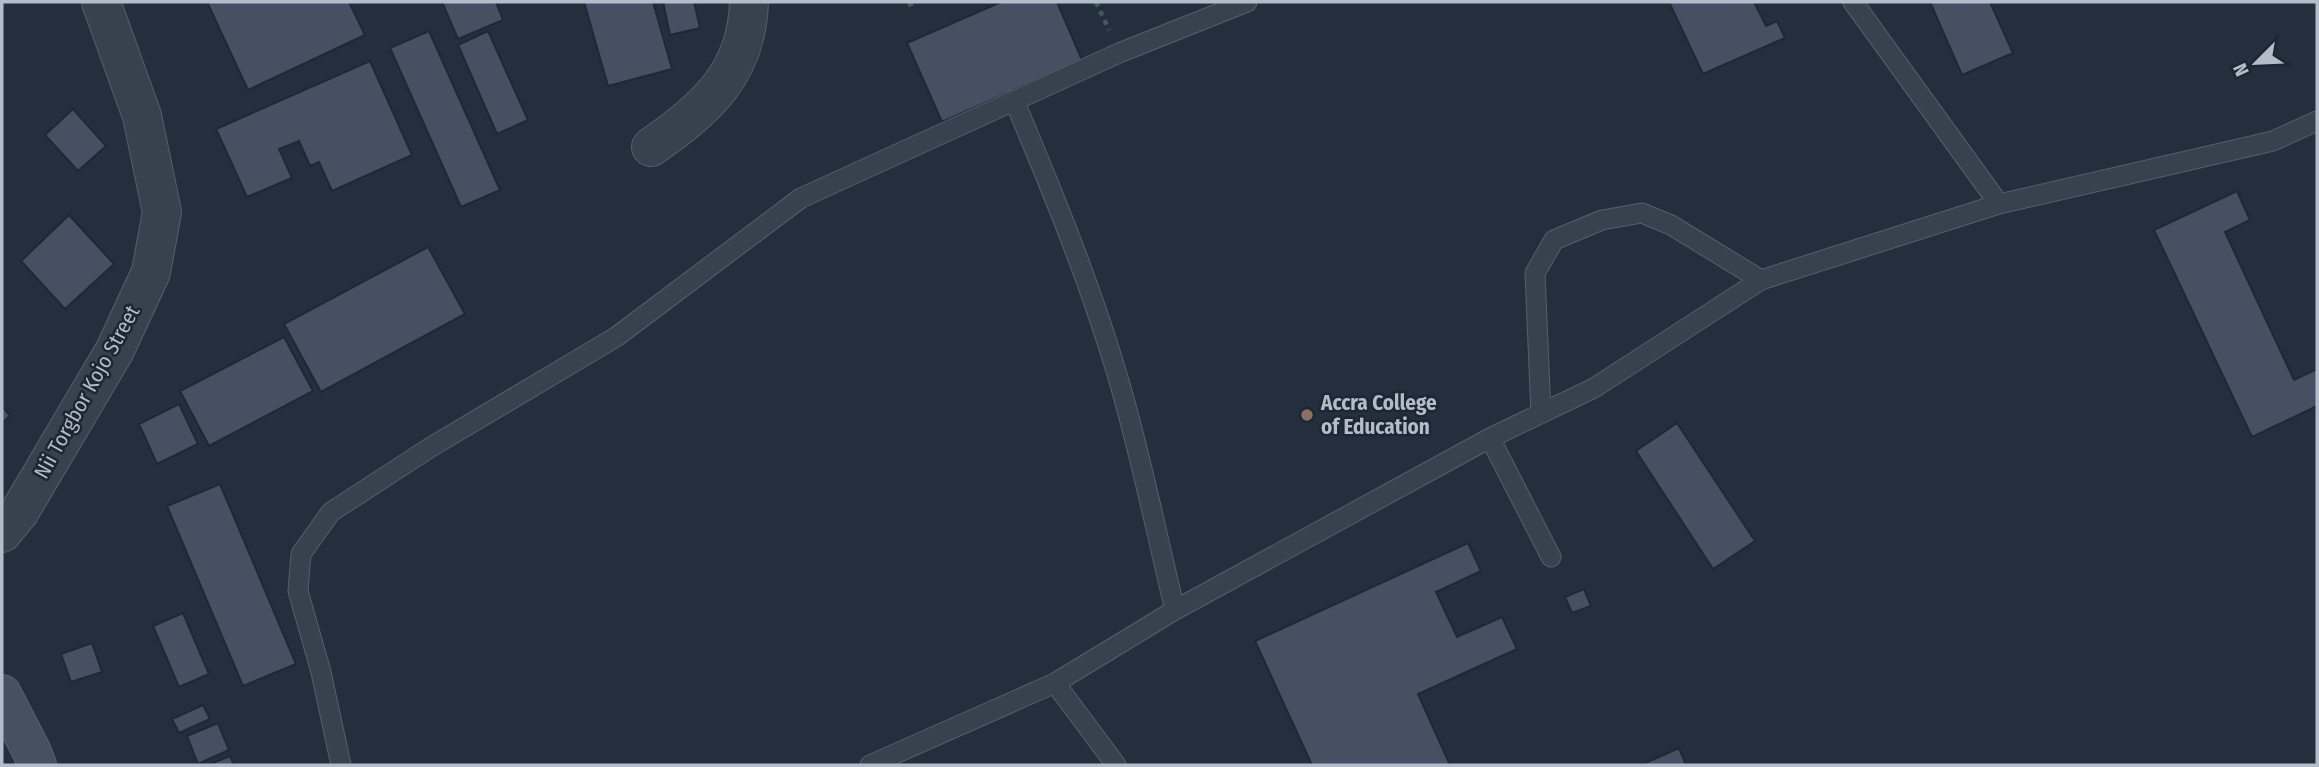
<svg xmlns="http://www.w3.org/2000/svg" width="2319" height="767" font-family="'Fira Sans Condensed',sans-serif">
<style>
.building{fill:#455162;stroke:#1f2835;stroke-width:2}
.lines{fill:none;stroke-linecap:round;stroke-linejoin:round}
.lane-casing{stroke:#565f6c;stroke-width:21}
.street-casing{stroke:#565f6c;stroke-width:40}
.secondary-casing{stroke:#565f6c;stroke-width:40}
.path{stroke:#44595c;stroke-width:4.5;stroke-dasharray:5 5;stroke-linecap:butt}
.lane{stroke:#38414e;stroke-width:19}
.street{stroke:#38414e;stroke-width:38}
.secondary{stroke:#465061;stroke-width:38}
.education-dot{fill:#8d6e63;stroke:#1d2633;stroke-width:2.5}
.labels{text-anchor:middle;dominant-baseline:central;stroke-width:5;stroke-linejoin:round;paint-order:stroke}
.street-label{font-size:21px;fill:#b4bcc9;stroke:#1d2633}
.poi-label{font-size:21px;font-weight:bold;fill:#b4bcc9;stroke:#1d2633;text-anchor:start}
</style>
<rect width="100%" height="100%" fill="#242f3e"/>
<path class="building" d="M207,2H349L365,35L248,90Z
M442,2H496L503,20L458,39Z
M584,2H653L672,69L608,86Z
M663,2H694L700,28L670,35Z
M1001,2H1057L1082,60L942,122L907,43Z
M1669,2H1754L1766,26L1777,21L1785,38L1703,74Z
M1930,2H1990L2013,53L1962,75Z
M429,31L500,190L461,207L390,48Z
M488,31L528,120L497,134L458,45Z
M370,61L412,155L332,191L319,162L310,166L299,141L279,149L292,178L247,197L216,129Z
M73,109L106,146L78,171L45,135Z
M2237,191L2250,220L2225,232L2294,380L2317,369V406L2252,437L2154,230Z
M69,215L114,264L65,309L21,261Z
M428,247L465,314L321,392L284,324Z
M284,337L313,391L209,446L180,391Z
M179,404L198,444L157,464L139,424Z
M2,406L10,416L2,423Z
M1677,423L1755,541L1713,569L1636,451Z
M220,484L296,664L243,686L167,506Z
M1468,543L1481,571L1436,592L1457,637L1502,617L1517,649L1418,694L1450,765H1312L1255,641Z
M1584,589L1591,606L1572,613L1565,597Z
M183,613L209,674L179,687L153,626Z
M92,643L102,672L71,682L61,654Z
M203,705L210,719L179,733L172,719Z
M218,723L229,750L198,764L187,736Z
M1679,748L1686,765H1641Z
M230,756L234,765H208Z"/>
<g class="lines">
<defs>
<path id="lane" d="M1014,100C1054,195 1093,290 1121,388C1142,461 1157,536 1175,610
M1999,204L2273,141L2317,121
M1541,414L1535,273L1554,240L1602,220L1642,213L1671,225L1761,280
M1490,438L1551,557
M1055,683L1116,765
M341,765L321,672L298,591L301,554L331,512L431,447L616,337L801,198L1119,53L1247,2
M870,765L1055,683L1175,610L1490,438L1594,388L1761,280L1999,204L1853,2"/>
<path id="street" d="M651,147C706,109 747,73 749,2
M2,533L20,511L115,350L151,272L162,212L142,116L101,2"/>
<path id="secondary" d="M2,694L32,752L37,765"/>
</defs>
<use href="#lane" class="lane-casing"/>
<use href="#street" class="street-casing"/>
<use href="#secondary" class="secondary-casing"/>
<path class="path" d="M1096,2L1109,30
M908,5L917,2"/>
<use href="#lane" class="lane"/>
<use href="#street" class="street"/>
<use href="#secondary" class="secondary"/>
</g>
<circle class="education-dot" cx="1307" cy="415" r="7"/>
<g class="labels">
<g class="street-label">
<text transform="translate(87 392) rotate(-61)">Nii Torgbor Kojo Street</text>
</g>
<g class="poi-label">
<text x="1321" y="403">Accra College<tspan x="1321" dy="24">of Education</tspan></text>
</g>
</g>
<rect width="2319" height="767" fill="none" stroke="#b4bcc9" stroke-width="7"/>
<g transform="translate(2256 63) rotate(246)" stroke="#1d2633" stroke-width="5" paint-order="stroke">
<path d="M0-5L12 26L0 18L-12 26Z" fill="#b4bcc9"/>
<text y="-10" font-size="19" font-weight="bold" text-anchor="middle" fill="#b4bcc9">N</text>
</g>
</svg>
